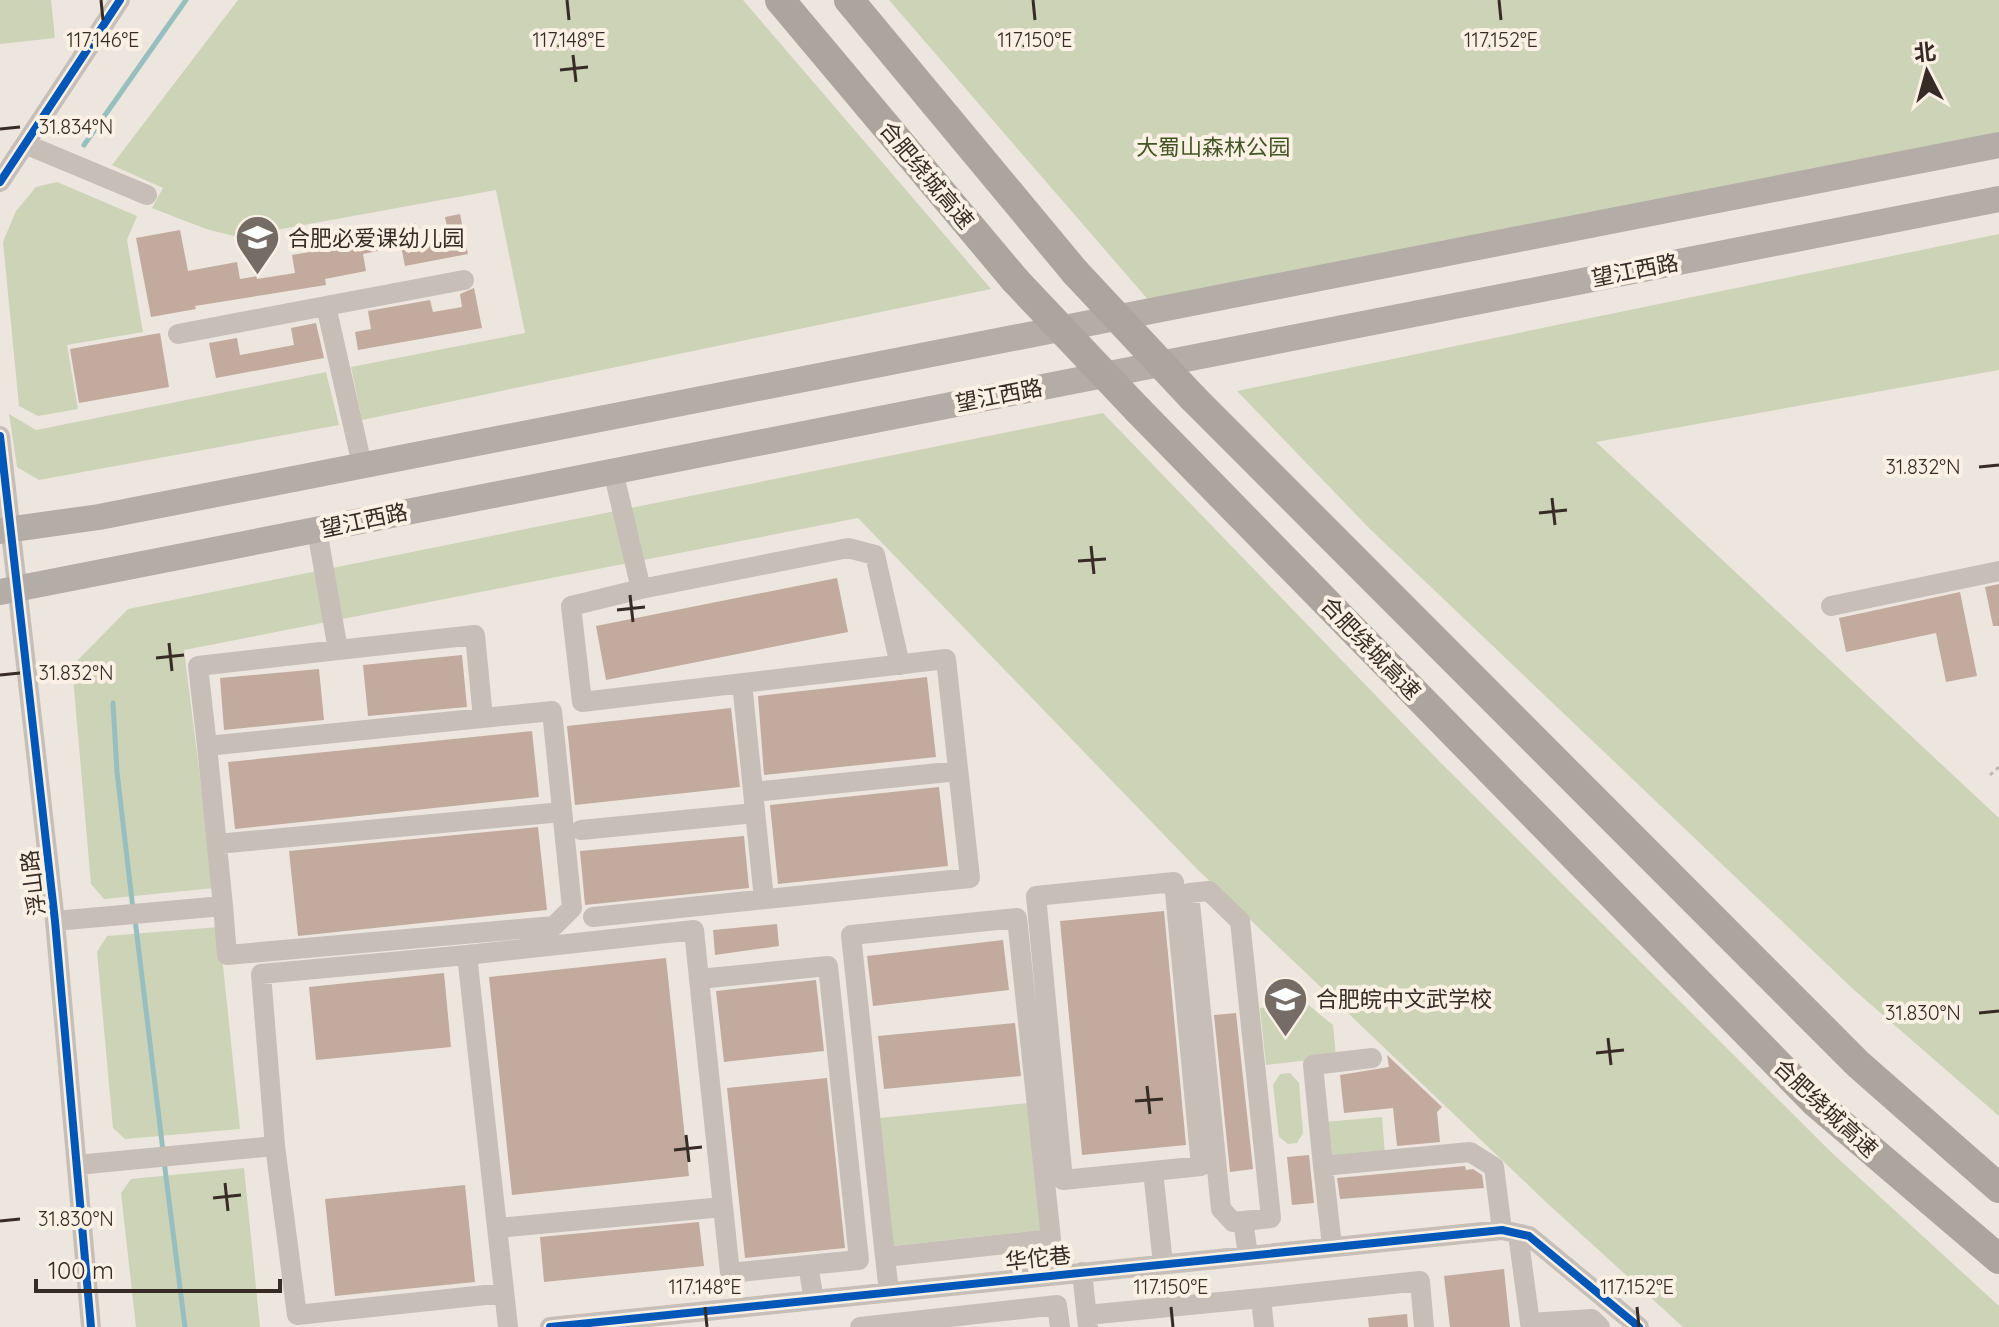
<svg xmlns="http://www.w3.org/2000/svg" width="1999" height="1327" font-family="Quicksand,'Noto Sans SC',sans-serif">
<style>
.green{fill:#cdd3b7}
.lines{fill:none;stroke-linecap:round;stroke-linejoin:round}
.stream{stroke:#98bfbf;stroke-width:5}
.building{fill:#c2aa9e}
.path{stroke:#beb6b0;stroke-width:3;stroke-dasharray:4 4;stroke-linecap:butt}
.minor{stroke:#c6beb7;stroke-width:20}
.major{stroke:#b4aca7;stroke-width:26}
.highway{stroke:#aca59e;stroke-width:30}
.highway-bridge{stroke:#aca59e;stroke-width:30}
.cycleway-casing{stroke:#faf1e4;stroke-width:13}
.cycleway{stroke:#0057b8;stroke-width:8}
.ticks{fill:none;stroke:#362b25;stroke-width:3}
.labels{text-anchor:middle;dominant-baseline:central;stroke-width:8;stroke-linejoin:round;paint-order:stroke}
.park-label{font-size:22px;fill:#445627;stroke:#faf1e4}
.street-label{font-size:22px;fill:#362b25;stroke:#faf1e4}
.poi-label{font-size:22px;fill:#362b25;stroke:#faf1e4;text-anchor:start}
.ticks-label{font-size:20px;text-anchor:middle;fill:#362b25;stroke:#faf1e4;stroke-width:8;stroke-linejoin:round;paint-order:stroke}
</style>
<rect width="100%" height="100%" fill="#ede6de"/>
<path class="green" d="M0,0H51L55,38L0,44Z
M238,0H743L991,289L362,420L351,367L525,333L496,190L238,237L206,229L152,208L163,188L112,165Z
M889,0H1999V145L1157,310Z
M57,182L137,216L127,240L143,332L67,345L78,409L38,416L19,406L3,242L16,211L36,187Z
M1999,234V370L1596,442L1999,818V1116L1853,989L1370,529L1237,391Z
M326,372L339,425L39,480L17,467L9,414L36,430Z
M1103,413L1439,761L1831,1152L1999,1306V1327H1683L1547,1203L1197,869L858,518L184,650L214,888L104,899L91,884L72,666L128,609Z
M219,927L240,1129L125,1139L113,1128L97,952L107,936Z
M1306,1003L1333,1025L1336,1057L1266,1065L1260,1008Z
M1290,1073L1299,1083L1303,1133L1297,1143L1288,1144L1279,1137L1273,1085L1280,1074Z
M1029,1103L1042,1230L893,1246L880,1118Z
M1382,1117L1385,1155L1327,1160L1324,1122Z
M244,1168L260,1327H136L121,1193L131,1179Z"/>
<g class="lines">
<path class="stream" d="M84,145L186,0
M113,703L117,772L133,909
M135,919L163,1151
M164,1161L185,1327"/>
</g>
<path class="building" d="M460,214L468,254L405,266L401,246L363,254L366,271L325,279L326,285L195,306L196,309L151,317L136,238L180,230L188,271L237,262L240,279L257,276V279L295,273L292,255L333,248L332,241L416,223L419,238L448,232L445,217Z
M474,288L482,328L358,350L355,332L371,329L368,311L430,300L433,312L462,307L460,294Z
M316,323L324,358L216,378L209,343L237,338L240,355L294,345L291,328Z
M160,333L169,387L79,403L70,349Z
M837,578L848,632L606,680L596,626Z
M1999,584V626H1993L1985,587Z
M1960,592L1977,676L1946,682L1936,633L1846,652L1839,618Z
M462,655L467,707L368,716L363,665Z
M319,669L324,720L224,730L220,678Z
M927,677L936,757L764,775L758,696Z
M731,708L740,787L575,805L567,726Z
M532,731L539,797L235,829L228,762Z
M939,787L948,866L778,884L770,805Z
M538,827L547,910L298,936L289,851Z
M744,836L749,888L585,905L580,851Z
M1164,911L1186,1145L1082,1155L1060,921Z
M777,924L779,946L715,955L713,930Z
M1003,940L1009,990L873,1006L867,956Z
M666,958L689,1176L512,1195L489,977Z
M444,973L451,1047L316,1060L309,987Z
M816,980L824,1051L724,1062L716,991Z
M1236,1013L1253,1169L1230,1172L1214,1015Z
M1015,1023L1021,1076L884,1089L878,1036Z
M1387,1055L1442,1107L1437,1112L1440,1142L1397,1146L1393,1108L1344,1113L1340,1075L1389,1067Z
M827,1078L845,1248L745,1258L727,1088Z
M1309,1155L1314,1203L1292,1205L1287,1157Z
M1465,1166L1466,1170L1473,1169L1482,1175L1484,1188L1340,1199L1337,1178Z
M465,1185L475,1282L335,1296L325,1199Z
M699,1222L704,1266L544,1282L540,1237Z
M1504,1269L1510,1327H1450L1444,1276Z
M1407,1314L1408,1327H1369L1368,1318Z"/>
<g class="lines">
<path class="path" d="M1990,775L1999,767"/>
<path class="minor" d="M25,144L147,195
M0,182L120,0
M326,306L464,280
M178,334L326,306L362,465
M0,436L55,921L91,1327
M317,530L338,650L475,635L483,718
M641,589L848,548L875,555L900,665
M1831,606L1999,571
M742,683L764,899
M207,746L198,666L338,650
M753,792L958,771
M581,830L755,813
M217,844L562,812
M593,917L970,878L946,659L582,702L571,606L641,589L613,471
M55,921L223,906L227,955L554,926L572,908L552,711L207,746L223,906
M1372,1058L1313,1065L1323,1166L1470,1152L1494,1167L1502,1230
M275,1146L297,1315L504,1293
M77,1165L275,1146L261,974L467,955
M1323,1166L1332,1246
M1153,1171L1063,1180L1036,896L1174,882L1201,1166L1153,1171L1163,1264
M1243,1221L1233,1222L1221,1209L1189,893L1209,891L1240,921L1271,1218L1243,1221L1248,1255
M497,1228L723,1207
M1518,1234L1530,1323L1592,1319L1600,1327
M885,1257L1051,1239L1017,918L851,935L885,1257L889,1292
M808,1265L730,1273L699,979L828,966L859,1260L808,1265L814,1300
M1082,1272L1088,1327
M1261,1298L1420,1281L1424,1327
M1087,1315L1261,1298L1264,1327
M508,1327L467,955L694,930L699,979
M550,1327L1502,1230L1529,1236L1639,1327
M860,1327L1057,1305L1060,1327"/>
<path class="major" d="M0,531L99,517L1999,145
M0,592L1999,199"/>
<path class="highway" d="M780,0L1015,280
M849,0L1075,272
M1193,398L1858,1064L1999,1188
M1138,410L1815,1102L1999,1259"/>
<path class="highway-bridge" d="M1075,272L1193,398
M1015,280L1138,410"/>
<defs>
<path id="cycleway" d="M0,182L120,0
M0,436L55,921L91,1327
M550,1327L1502,1230L1529,1236L1639,1327"/>
</defs>
<use href="#cycleway" class="cycleway-casing"/>
<use href="#cycleway" class="cycleway"/>
</g>
<path class="ticks" d="M101,0L103,20M567,0L569,20M1033,0L1035,20M1499,0L1501,20M573,55L576,82M560,70L588,67M0,129L20,127M1979,467L1999,465M1552,498L1555,525M1539,513L1567,510M1091,546L1094,574M1078,561L1106,559M630,595L633,622M617,610L645,607M169,643L172,671M156,658L184,655M0,675L20,673M1979,1013L1999,1011M1608,1038L1611,1065M1596,1053L1624,1050M1147,1086L1150,1114M1135,1101L1163,1099M686,1135L689,1162M674,1150L702,1147M225,1183L228,1211M213,1198L241,1195M0,1221L20,1219M705,1307L707,1327M1171,1307L1173,1327M1637,1307L1639,1327"/>
<defs>
<symbol id="school-pin" viewBox="-11 -11 22 30"><path d="M0 17L-7.5 6A9.5 9.5 0 1 1 7.5 6Z" fill="#766c66" stroke="#faf1e4"/><path d="M0-5L7-2L0 1L-7-2ZM-4 1L0 2.5L4 1V4Q0 6-4 4Z" fill="#fff"/></symbol>
</defs>
<g fill-rule="evenodd">
<use href="#school-pin" x="232" y="212" width="51" height="69"/>
<use href="#school-pin" x="1260" y="974" width="51" height="69"/>
</g>
<g class="labels">
<g class="park-label">
<text x="1213" y="147">大蜀山森林公园</text>
</g>
<g class="street-label">
<text transform="translate(927 175) rotate(50)">合肥绕城高速</text>
<text transform="translate(1635 270) rotate(-11)">望江西路</text>
<text transform="translate(999 395) rotate(-11)">望江西路</text>
<text transform="translate(364 520) rotate(-12)">望江西路</text>
<text transform="translate(1371 648) rotate(46)">合肥绕城高速</text>
<text transform="translate(33 883) rotate(-97)">浮山路</text>
<text transform="translate(1826 1108) rotate(43)">合肥绕城高速</text>
<text transform="translate(1038 1258) rotate(-6)">华佗巷</text>
</g>
<g class="poi-label">
<text x="288" y="238">合肥必爱课幼儿园</text>
<text x="1316" y="999">合肥皖中文武学校</text>
</g>
</g>
<g class="ticks-label">
<text x="103" y="47">117.146°E</text>
<text x="569" y="47">117.148°E</text>
<text x="1035" y="47">117.150°E</text>
<text x="1501" y="47">117.152°E</text>
<text x="76" y="134">31.834°N</text>
<text x="1923" y="474">31.832°N</text>
<text x="76" y="680">31.832°N</text>
<text x="1923" y="1020">31.830°N</text>
<text x="76" y="1226">31.830°N</text>
<text x="705" y="1294">117.148°E</text>
<text x="1171" y="1294">117.150°E</text>
<text x="1637" y="1294">117.152°E</text>
</g>
<g transform="translate(1927 72) rotate(354)" stroke="#faf1e4" stroke-width="6" paint-order="stroke">
<path d="M0-6L14 30L0 20L-14 30Z" fill="#362b25"/>
<text y="-12" font-size="22" font-weight="bold" text-anchor="middle" fill="#362b25">北</text>
</g>
<path d="M36 1279v12h244v-12" fill="none" stroke="#362b25" stroke-width="4"/>
<text x="48" y="1279" font-size="24" fill="#362b25" stroke="#faf1e4" stroke-width="6" paint-order="stroke">100 m</text>
</svg>
